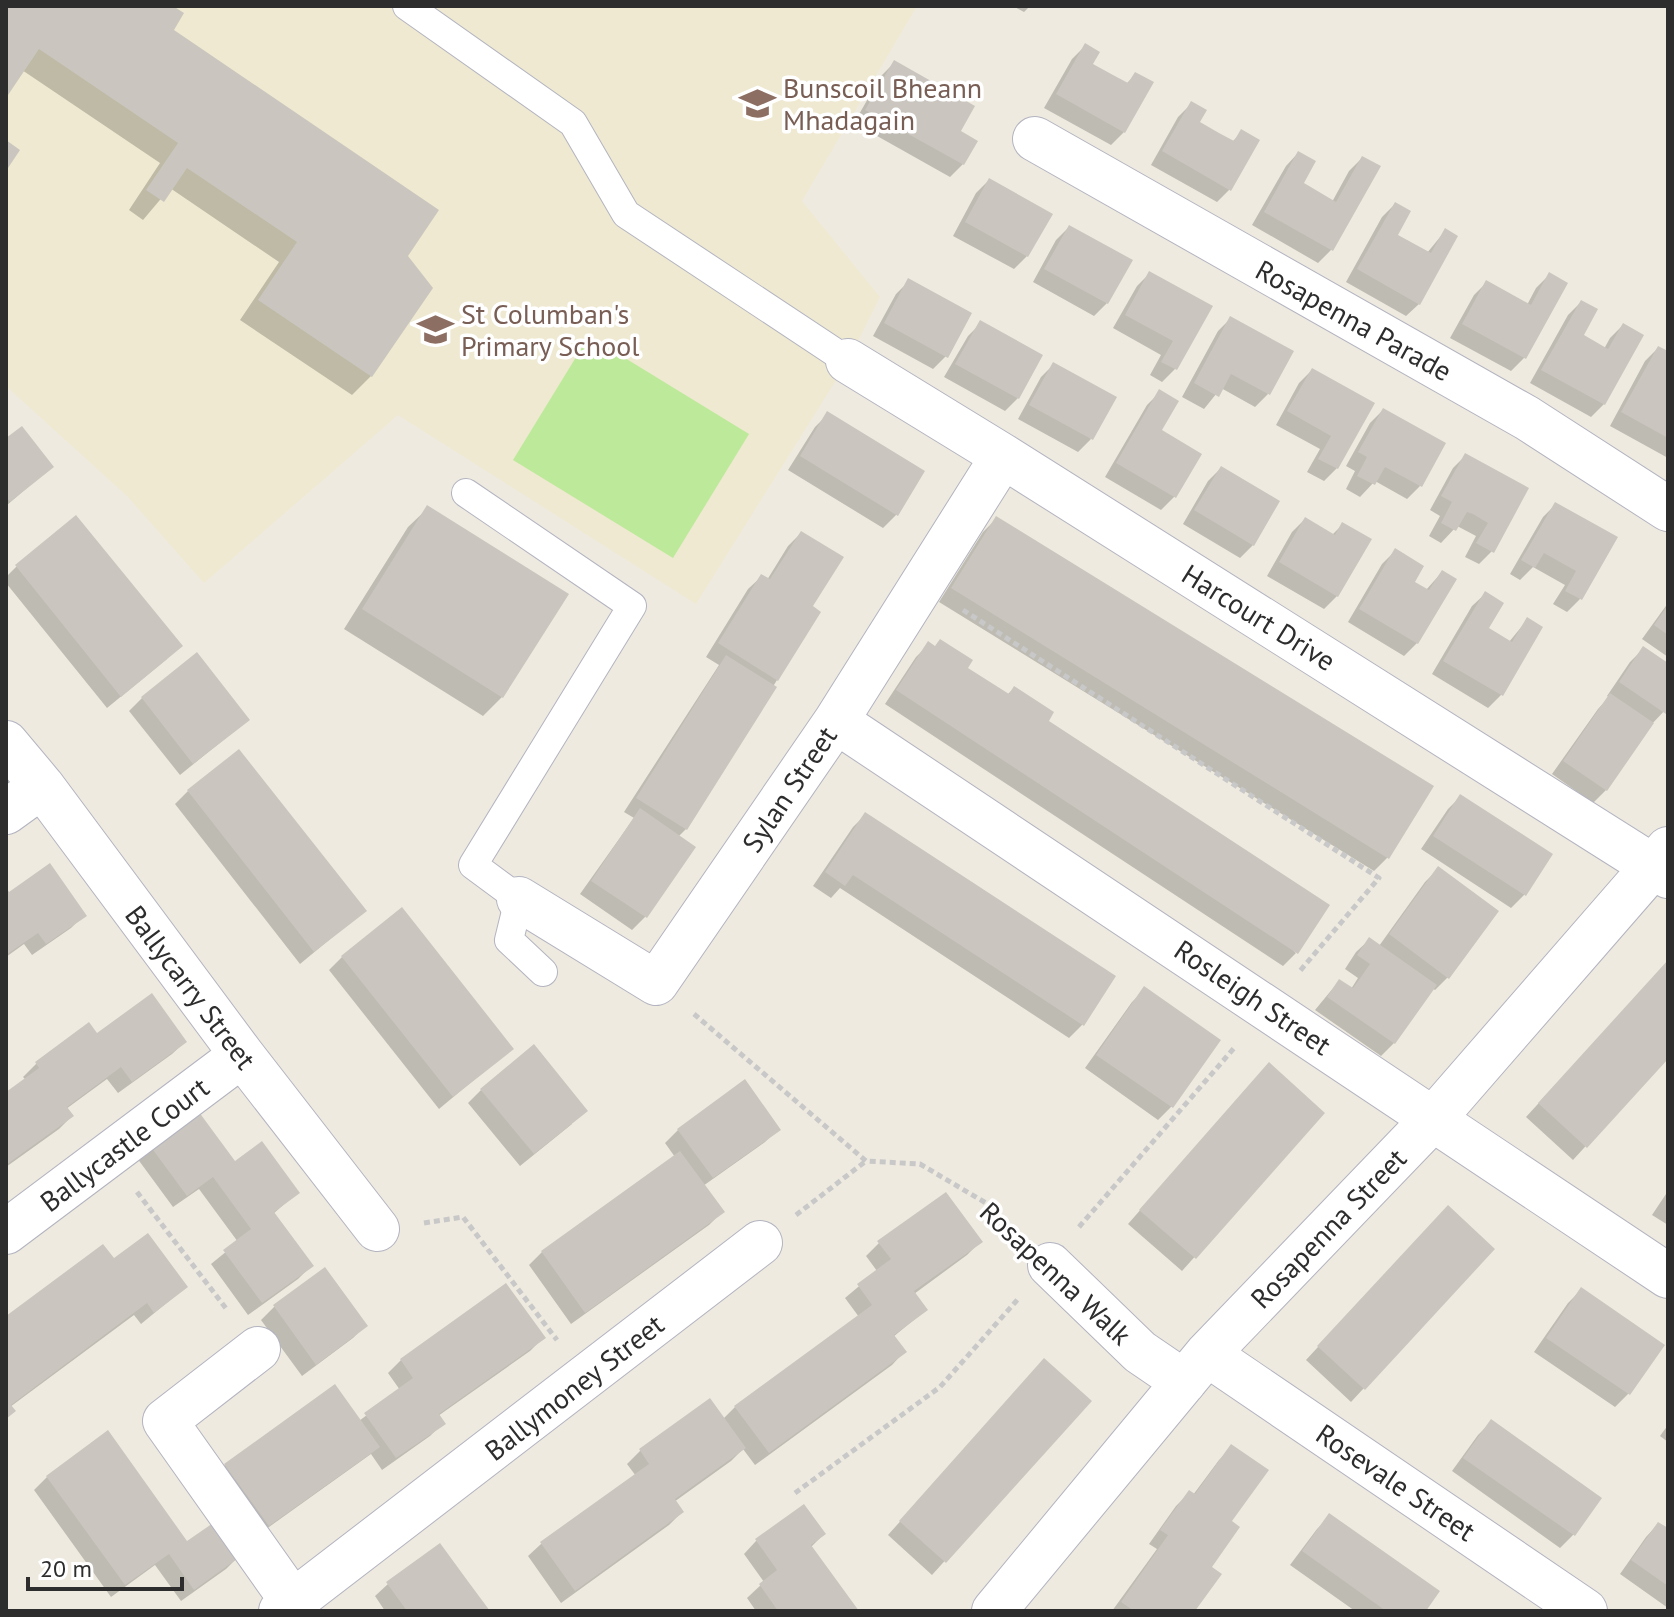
<svg xmlns="http://www.w3.org/2000/svg" width="1674" height="1617" font-family="'PT Sans',sans-serif">
<style>
.education{fill:#eee9d0}
.pitch{fill:#bde99a}
.shadow{fill:#0003}
.building{fill:#cac6bf}
.lines{fill:none;stroke-linecap:round;stroke-linejoin:round}
.lane-casing{stroke:#b3b4c0;stroke-width:30}
.street-casing{stroke:#b3b4c0;stroke-width:46}
.path{stroke:#c8c8c8;stroke-width:5;stroke-dasharray:6 4;stroke-linecap:butt}
.lane{stroke:#fff;stroke-width:28}
.street{stroke:#fff;stroke-width:44}
.labels{text-anchor:middle;dominant-baseline:central;stroke-width:7;stroke-linejoin:round;paint-order:stroke}
.education-label{font-size:28px;fill:#785e54;stroke:#fff;text-anchor:start}
.street-label{font-size:28px;fill:#2d2d2d;stroke:#fff}
</style>
<rect width="100%" height="100%" fill="#eeeae0"/>
<path class="education" d="M6,6H917L802,201L880,297L848,361L696,604L398,415L204,583L127,496L6,386Z"/>
<path class="pitch" d="M589,336L749,434L673,558L513,460Z"/>
<path class="shadow" d="M6,6H169L171,30L405,256L371,376L352,395L240,320L279,262L170,188L143,220L129,210L160,163L22,70L6,94Z
M1013,6H1030L1024,12Z
M1085,46L1091,64L1126,84L1135,75L1151,83L1124,132L1111,145L1044,108L1072,59Z
M894,63L959,132L963,164L950,177L854,123L881,76Z
M1191,104L1197,122L1232,142L1242,132L1230,189L1217,202L1151,165L1178,117Z
M1298,153L1301,184L1332,202L1349,171L1362,158L1331,250L1318,263L1252,225L1286,166Z
M989,180L1027,256L1014,269L953,236L976,193Z
M1395,204V236L1427,253L1445,231L1419,304L1406,316L1346,282L1382,217Z
M1069,227L1107,303L1094,316L1033,282L1056,240Z
M1150,273L1210,307L1175,369L1162,382L1150,375L1161,355L1113,328L1137,286Z
M1549,275L1565,284L1524,358L1511,371L1450,338L1474,295L1486,283L1527,305L1536,288Z
M909,281L946,356L933,369L873,336L896,294Z
M1581,302V336L1604,349L1610,338L1623,325L1604,404L1591,417L1530,383L1568,315Z
M1231,318L1268,394L1255,407L1221,388L1204,409L1182,397L1218,331Z
M981,323L1018,398L1005,411L944,377L968,336Z
M1658,348L1668,354V458L1610,426L1645,361Z
M1054,364L1091,439L1078,452L1018,419L1041,377Z
M1312,370L1373,404L1337,468L1324,481L1307,472L1320,449L1276,425L1299,383Z
M1160,392L1159,431L1199,455L1174,497L1161,510L1105,477L1147,405Z
M1383,410L1420,486L1407,499L1375,481L1360,497L1346,489L1355,471L1346,466L1370,423Z
M828,414L923,472L896,515L883,528L788,470L815,427Z
M6,441L51,467L6,506Z
M1466,455L1526,489L1492,551L1479,564L1465,557L1476,536L1459,527L1457,526L1441,543L1429,536L1440,516L1430,510L1453,468Z
M1221,468L1253,545L1240,558L1183,524L1208,481Z
M1556,504L1615,538L1580,599L1567,612L1553,604L1565,585L1533,567L1520,580L1510,574L1543,517Z
M428,508L502,697L483,716L344,629L408,527Z
M76,518L167,659L107,708L6,583V577L16,567Z
M996,519L1431,787L1387,858L1374,871L939,602L983,532Z
M1305,519L1332,535L1343,524L1337,596L1324,609L1267,576L1292,532Z
M801,533L810,607L777,680L686,829L678,837L693,847L645,917L632,930L580,894L634,818L624,812L719,665L706,657L748,589L761,577L767,580L788,546Z
M1395,551L1412,582L1426,590L1442,572L1417,643L1404,656L1348,622L1382,564Z
M1485,594L1486,628L1509,642L1527,620L1501,695L1488,708L1432,674L1472,606Z
M1668,603V657L1642,639Z
M929,644L1007,695L1014,688L1046,721L1296,953L1283,966L885,704L916,657Z
M1643,649L1668,666V707L1651,725L1606,790L1593,803L1552,774L1598,709L1609,697L1607,696L1630,662Z
M142,698L248,720L180,775L129,711Z
M188,791L364,911L300,964L175,804Z
M1461,796L1550,855L1524,895L1511,908L1421,849L1448,809Z
M866,814L1113,977L1082,1025L1069,1038L840,888L831,898L813,886L853,827Z
M1438,869L1448,977L1435,990L1432,988L1394,1043L1381,1056L1315,1010L1339,981L1351,989L1358,978L1345,969L1356,952L1369,940L1379,946L1425,882Z
M6,891L84,915L71,928L32,955L24,944L6,957Z
M342,957L511,1049L439,1109L329,970Z
M1668,962V1056L1573,1160L1526,1117Z
M1145,989L1218,1041L1171,1107L1158,1120L1085,1068L1132,1002Z
M89,1025L97,1036L185,1042L172,1054L118,1093L107,1079L66,1109L72,1116L59,1129L6,1167V1095L26,1080L23,1077L36,1064Z
M1256,1078L1323,1113L1182,1271L1128,1224Z
M744,1082L778,1129L765,1142L703,1186L722,1212L709,1225L571,1324L529,1265L542,1252L675,1157L665,1143L678,1130Z
M481,1090L572,1124L520,1166L468,1103Z
M150,1145L234,1164L297,1193L273,1214L311,1266L298,1279L248,1315L211,1264L238,1242L199,1189L173,1207L137,1158Z
M1668,1191V1225L1652,1215Z
M1435,1220L1493,1249L1351,1402L1306,1360Z
M980,1242L967,1255L914,1294L926,1310L893,1337L904,1352L892,1365L755,1465L743,1449L731,1461L674,1502L682,1512L669,1525L561,1603L528,1556L541,1544L636,1476L627,1464L640,1451L723,1419L735,1407L859,1317L845,1298L877,1271L866,1256L879,1243Z
M113,1261L186,1287L141,1324L134,1315L10,1407L6,1418V1318Z
M325,1270L366,1325L353,1338L302,1376L261,1320L274,1307Z
M1581,1290L1662,1346L1628,1394L1615,1407L1534,1352L1568,1303Z
M543,1338L530,1351L438,1416L443,1423L430,1436L382,1470L371,1454L255,1537L212,1478L225,1465L359,1421L400,1390L388,1373L401,1360Z
M1032,1374L1089,1401L932,1575L888,1535Z
M1491,1422L1599,1498L1573,1535L1560,1548L1452,1471L1478,1435Z
M1668,1425V1442L1660,1436Z
M1232,1447L1229,1521L1192,1611H1112L1157,1549L1149,1544L1176,1506L1189,1493L1193,1495L1219,1460Z
M47,1477L187,1544L239,1556L226,1569L181,1601L155,1565L111,1597L34,1490Z
M1330,1516L1424,1611H1355L1290,1565L1317,1529Z
M1658,1524L1668,1531V1608L1620,1574L1646,1537Z
M824,1534L810,1548L857,1611H756L747,1598L764,1582L744,1554L756,1541Z
M388,1584L487,1611H385L375,1596Z"/>
<path class="building" d="M6,6H173L184,13L174,30L439,210L408,256L433,288L372,377L258,300L297,242L187,168L164,202L146,190L178,143L39,49L6,98Z
M1085,43L1100,52L1093,64L1113,75L1128,83L1135,72L1154,82L1125,133L1056,94Z
M894,60L975,106L961,131L978,141L964,165L865,110Z
M1191,101L1207,110L1200,122L1219,133L1234,141L1241,129L1260,140L1231,191L1162,151Z
M6,140L20,150L6,171Z
M1298,151L1316,161L1304,183L1336,202L1362,156L1381,166L1333,251L1264,212Z
M989,178L1053,214L1028,257L965,222Z
M1395,202L1411,211L1398,235L1431,253L1445,228L1458,236L1420,305L1357,269Z
M1069,225L1133,260L1108,304L1044,269Z
M1149,271L1213,306L1177,370L1161,362L1173,341L1125,315Z
M1549,272L1568,283L1526,359L1462,324L1486,280L1531,305Z
M908,278L972,313L948,358L884,323Z
M1581,300L1598,309L1584,335L1608,349L1623,323L1644,335L1605,405L1541,370Z
M1230,316L1294,351L1270,395L1231,374L1219,397L1194,383Z
M980,320L1043,355L1019,399L955,364Z
M1658,346L1668,351V438L1621,412Z
M1053,362L1117,397L1093,440L1029,405Z
M1312,368L1375,403L1338,469L1318,459L1331,436L1287,411Z
M1159,389L1179,401L1162,430L1202,454L1176,498L1116,463Z
M1383,408L1446,443L1422,487L1385,467L1375,485L1357,476L1367,457L1358,452Z
M827,411L925,471L898,516L800,456Z
M22,426L54,467L10,502L6,496V438Z
M1465,453L1529,488L1494,553L1476,543L1488,523L1473,514L1467,512L1456,531L1441,523L1452,502L1441,496Z
M1221,466L1280,501L1254,546L1194,510Z
M1555,502L1618,537L1582,600L1565,591L1576,571L1544,553L1535,568L1521,560Z
M427,505L569,594L503,698L362,609Z
M76,515L183,646L121,697L15,565Z
M996,516L1434,786L1389,859L951,588Z
M1305,517L1335,535L1342,522L1372,539L1338,597L1279,562Z
M801,531L844,557L813,606L821,612L778,681L718,643L761,574L770,579Z
M1395,548L1424,566L1415,582L1429,590L1442,570L1457,579L1418,644L1359,609Z
M1485,591L1504,603L1489,628L1512,642L1527,617L1543,627L1503,696L1443,661Z
M1668,605V635L1654,625Z
M940,639L973,660L968,668L1009,694L1014,686L1054,712L1049,721L1330,905L1298,954L896,690L928,641L935,646Z
M1643,646L1668,663V710L1666,714L1619,682Z
M197,652L250,720L193,764L141,697Z
M726,655L777,687L687,830L636,798Z
M1610,693L1654,723L1607,791L1563,761Z
M239,749L367,911L314,952L187,790Z
M1460,794L1553,854L1526,896L1433,836Z
M640,808L696,847L647,918L591,881Z
M865,812L1116,976L1084,1026L853,875L845,886L825,872Z
M50,863L87,916L46,944L38,933L6,955V888L9,892Z
M1438,866L1499,911L1449,979L1389,934Z
M402,907L514,1049L453,1097L341,956Z
M1369,937L1437,985L1395,1044L1327,997L1339,979L1353,988L1361,977L1370,964L1357,955Z
M1668,960V1059L1587,1148L1538,1103Z
M1144,986L1221,1040L1173,1108L1096,1055Z
M152,993L187,1042L132,1082L121,1067L67,1107L74,1116L6,1165V1092L39,1068L35,1062L89,1022L97,1033Z
M534,1044L588,1111L534,1154L480,1089Z
M1269,1062L1325,1113L1196,1259L1139,1210Z
M745,1079L781,1130L713,1178L677,1129Z
M196,1108L235,1161L262,1141L300,1193L274,1212L314,1266L262,1303L223,1250L251,1229L213,1177L187,1196L148,1143Z
M680,1151L725,1212L585,1313L541,1251Z
M946,1192L983,1242L914,1291L928,1310L894,1335L907,1352L769,1453L734,1406L872,1305L857,1284L891,1259L877,1241Z
M1448,1205L1495,1249L1365,1390L1317,1346Z
M148,1233L188,1287L154,1313L147,1303L11,1405L16,1411L6,1419V1316L103,1244L114,1258Z
M325,1267L368,1326L316,1365L273,1305Z
M506,1283L546,1338L439,1414L446,1424L396,1458L364,1413L413,1378L400,1359Z
M1581,1287L1665,1345L1630,1395L1546,1338Z
M1044,1358L1092,1401L946,1563L899,1521Z
M335,1384L380,1447L269,1526L224,1464Z
M710,1398L746,1448L675,1499L684,1512L575,1591L540,1542L649,1464L639,1449Z
M1491,1419L1602,1498L1575,1536L1463,1458Z
M108,1430L187,1541L216,1521L241,1556L194,1590L169,1554L125,1585L46,1476Z
M1231,1444L1269,1470L1232,1521L1240,1527L1212,1567L1222,1574L1195,1611H1134L1121,1602L1168,1535L1160,1530L1189,1490L1195,1494Z
M804,1504L826,1534L811,1545L859,1611H778L759,1584L777,1570L755,1539Z
M1329,1513L1440,1591L1426,1611H1386L1302,1551Z
M1658,1522L1668,1528V1586L1631,1560Z
M440,1543L467,1580L490,1611H407L386,1582Z"/>
<g class="lines">
<defs>
<path id="lane" d="M407,6L573,123L626,214L848,361
M466,493L632,606L473,865L519,899L509,940L543,972"/>
<path id="street" d="M1035,139L1527,418L1668,509
M848,361L1003,456L1668,876
M836,721L1668,1276
M6,743L42,786L242,1055L377,1229
M6,812L42,786
M519,899L656,983L836,721L1003,456
M6,1232L242,1055
M1050,1265L1140,1352L1184,1382
M258,1349L165,1421L293,1602
M1207,1354L1585,1611
M281,1611L760,1243
M994,1611L1207,1354L1434,1118L1668,849"/>
</defs>
<use href="#lane" class="lane-casing"/>
<use href="#street" class="street-casing"/>
<path class="path" d="M963,610L1379,878L1299,972
M694,1014L866,1161L920,1164L991,1206L1016,1231
M137,1192L228,1311
M796,1215L866,1161
M424,1223L463,1217L557,1340
M1079,1227L1235,1047
M795,1493L940,1387L1019,1298"/>
<use href="#lane" class="lane"/>
<use href="#street" class="street"/>
</g>
<defs>
<symbol id="school-bare" viewBox="-9 -9 18 18"><path d="M0-5L7-2L0 1L-7-2ZM-4 1L0 2.5L4 1V4Q0 6-4 4Z" fill="#8d6e63" stroke="#fff" stroke-width="2.5" paint-order="stroke"/></symbol>
</defs>
<g fill-rule="evenodd">
<use href="#school-bare" x="732" y="78" width="51" height="51"/>
<use href="#school-bare" x="410" y="304" width="51" height="51"/>
</g>
<g class="labels">
<g class="education-label">
<text x="783" y="87">Bunscoil Bheann<tspan x="783" dy="32">Mhadagain</tspan></text>
<text x="461" y="313">St Columban's<tspan x="461" dy="32">Primary School</tspan></text>
</g>
<g class="street-label">
<text transform="translate(1354 320) rotate(29)">Rosapenna Parade</text>
<text transform="translate(1259 617) rotate(32)">Harcourt Drive</text>
<text transform="translate(789 789) rotate(-56)">Sylan Street</text>
<text transform="translate(191 987) rotate(53)">Ballycarry Street</text>
<text transform="translate(1253 997) rotate(34)">Rosleigh Street</text>
<text transform="translate(124 1144) rotate(-37)">Ballycastle Court</text>
<text transform="translate(1328 1228) rotate(-46)">Rosapenna Street</text>
<text transform="translate(1056 1273) rotate(43)">Rosapenna Walk</text>
<text transform="translate(574 1387) rotate(-38)">Ballymoney Street</text>
<text transform="translate(1396 1482) rotate(34)">Rosevale Street</text>
</g>
</g>
<rect width="1674" height="1617" fill="none" stroke="#2d2d2d" stroke-width="16"/>
<path d="M28 1577v12h154v-12" fill="none" stroke="#2d2d2d" stroke-width="4"/>
<text x="40" y="1577" font-size="24" fill="#2d2d2d" stroke="#ffffff" stroke-width="6" paint-order="stroke">20 m</text>
</svg>
